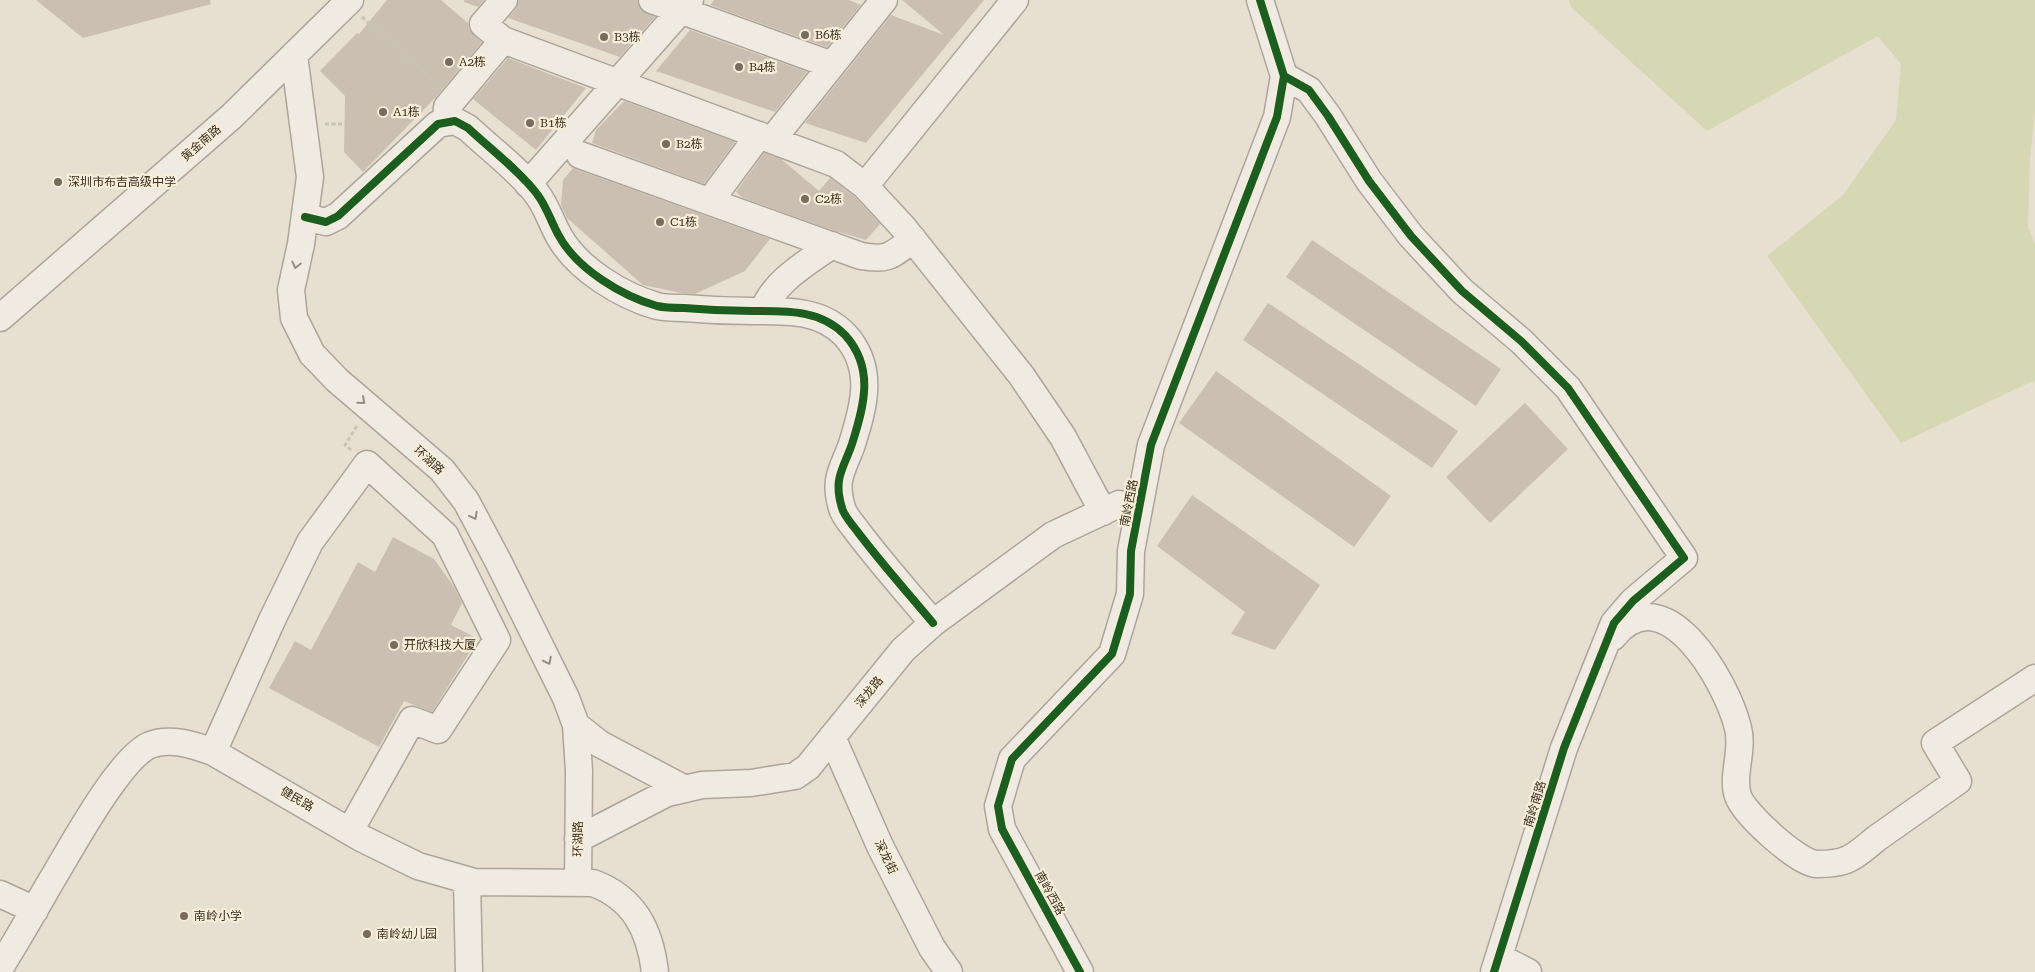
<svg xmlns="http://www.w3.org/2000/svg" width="2035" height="972" font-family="'Roboto Serif','Noto Sans SC',serif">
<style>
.green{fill:#d6d7b3}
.building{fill:#cbbfb2}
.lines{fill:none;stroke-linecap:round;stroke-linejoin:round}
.minor-casing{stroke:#ada599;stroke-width:29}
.path{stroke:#c8c2b9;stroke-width:3;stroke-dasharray:4 2.5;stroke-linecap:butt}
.minor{stroke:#efebe3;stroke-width:26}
.cycleway-casing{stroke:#f7eed8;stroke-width:11}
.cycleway{stroke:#1b5e20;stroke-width:8}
.oneway{stroke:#968c82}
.poi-dot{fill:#786c5e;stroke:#f7eed8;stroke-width:2}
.labels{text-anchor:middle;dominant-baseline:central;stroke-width:4.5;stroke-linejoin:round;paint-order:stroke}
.poi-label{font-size:12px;fill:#3d2e20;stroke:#f7eed8;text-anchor:start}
.street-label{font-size:12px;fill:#3d2e20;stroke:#f7eed8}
</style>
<rect width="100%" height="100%" fill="#e7e0d1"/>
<path class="green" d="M1569,0H2035V111L2030,160L2028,227L2035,244V383L2033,381L1901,443L1767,256L1843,195L1896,120L1901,64L1878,36L1707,131L1571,7Z"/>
<path class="building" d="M36,0H210L211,4L83,38Z
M387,0H441L468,23L469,30L482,42L435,98L363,172L344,152L345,96L320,71L357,33L359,34Z
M464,0H484L478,7L464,2Z
M519,0H637L641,10L655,17L620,57L508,18L516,9Z
M714,0H849L861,5L827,47L710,5Z
M902,0H984L866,143L805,123L891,15L944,35Z
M690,30L807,72L775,112L656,71Z
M508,58L586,88L536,150L473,99Z
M624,101L735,142L704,184L592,143L596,130Z
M764,153L781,159L819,191L830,178L855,197L880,224L866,240L832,230L743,198L736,192Z
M573,168L575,169L770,239L745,271L695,294L681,293L643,285L567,218L561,205L563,180Z
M1312,240L1501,369L1476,406L1286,277Z
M1268,303L1458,431L1432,468L1243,340Z
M1216,371L1391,496L1354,547L1179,423Z
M1525,403L1568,449L1490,523L1446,477Z
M1192,495L1320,585L1275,650L1231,634L1245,612L1157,546Z
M393,537L434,559L454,587L462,603L451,625L478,639L432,712L404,701L379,747L269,688L295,641L311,650L358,562L375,572Z"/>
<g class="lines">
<defs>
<path id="minor" d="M504,0L483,24L503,40L836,164L865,186L903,227L1021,375L1063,437L1103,512
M652,0L832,65
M294,55L310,177L301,244L291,290L294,318L312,354L337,380L442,470L466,501L498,561L566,698L576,725L579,771L578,883
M1284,76L1309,90L1328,116L1369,181L1411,236L1462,291L1521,341L1568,388L1684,558L1633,601L1614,623L1564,748L1494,972
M446,122L447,107L503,40
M772,140L884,0
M580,155L861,256C889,261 892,255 913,239
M528,184L690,0
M865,186L1015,0
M710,201L759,135
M305,217L326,222L338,216L438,124L455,121L468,128C488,147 521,172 537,194C547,207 551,222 559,236C577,269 622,296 657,306C665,308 676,308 684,308C707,310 729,311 752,311C785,311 820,309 845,335C875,368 864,406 852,444C843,470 833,478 842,508C844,516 852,524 857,531C881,563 908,593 933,623
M763,311C774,281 807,263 832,245
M0,318L232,116L350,0
M1613,637C1664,572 1727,682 1738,728C1744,751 1731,775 1738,796C1744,814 1797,862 1816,864C1824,864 1839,863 1846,860C1857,856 1868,845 1877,838C1904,819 1931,800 1958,781L1935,743L2035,678
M576,725L600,744L685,789
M832,737L880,846L932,948L949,972
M213,752L272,620L310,542L367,464L445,535L497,640L438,730L412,720L350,831
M578,839L667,793L702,785L751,783L795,776L808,767L903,650L933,623L1053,535L1119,504
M467,880L469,972
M0,894L35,910
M1499,957L1528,972
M0,968C17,940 34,911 50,883C69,852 119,758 150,745C170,737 194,745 213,752L361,838L418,866L474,882L593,883C634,898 650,930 655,972
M1080,972L1002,829L998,806L1012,759L1112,654L1130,594L1131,551L1151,445L1277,117L1284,76L1260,0"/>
</defs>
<use href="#minor" class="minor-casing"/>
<path class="path" d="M362,17L438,84
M325,124H344
M351,450L345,445L357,426"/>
<use href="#minor" class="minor"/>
<defs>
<path id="cycleway" d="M1284,76L1309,90L1328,116L1369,181L1411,236L1462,291L1521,341L1568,388L1684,558L1633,601L1614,623L1564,748L1494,972
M305,217L326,222L338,216L438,124L455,121L468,128C488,147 521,172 537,194C547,207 551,222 559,236C577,269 622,296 657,306C665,308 676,308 684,308C707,310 729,311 752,311C785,311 820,309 845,335C875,368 864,406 852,444C843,470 833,478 842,508C844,516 852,524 857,531C881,563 908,593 933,623
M1080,972L1002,829L998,806L1012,759L1112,654L1130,594L1131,551L1151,445L1277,117L1284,76L1260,0"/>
</defs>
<use href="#cycleway" class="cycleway-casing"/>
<use href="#cycleway" class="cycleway"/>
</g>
<defs><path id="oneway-chevron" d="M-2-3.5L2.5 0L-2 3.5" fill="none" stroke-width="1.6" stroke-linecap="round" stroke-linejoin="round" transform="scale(1.25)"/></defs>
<g class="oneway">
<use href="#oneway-chevron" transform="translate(296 265) rotate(103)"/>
<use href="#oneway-chevron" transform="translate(362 401) rotate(41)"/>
<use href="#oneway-chevron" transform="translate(474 516) rotate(62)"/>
<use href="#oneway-chevron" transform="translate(548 661) rotate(63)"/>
</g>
<g class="poi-dot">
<circle cx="805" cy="35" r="5"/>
<circle cx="604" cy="37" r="5"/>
<circle cx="449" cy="62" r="5"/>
<circle cx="739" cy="67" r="5"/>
<circle cx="383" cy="112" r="5"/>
<circle cx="530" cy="123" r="5"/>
<circle cx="666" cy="144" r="5"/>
<circle cx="58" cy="182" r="5"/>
<circle cx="805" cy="199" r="5"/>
<circle cx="660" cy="222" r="5"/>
<circle cx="394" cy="645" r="5"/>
<circle cx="184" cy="916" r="5"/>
<circle cx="367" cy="934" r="5"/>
</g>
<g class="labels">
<g class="poi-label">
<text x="815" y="35">B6栋</text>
<text x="614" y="37">B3栋</text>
<text x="459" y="62">A2栋</text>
<text x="749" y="67">B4栋</text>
<text x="393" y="112">A1栋</text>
<text x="540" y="123">B1栋</text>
<text x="676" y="144">B2栋</text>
<text x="68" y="182">深圳市布吉高级中学</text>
<text x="815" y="199">C2栋</text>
<text x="670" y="222">C1栋</text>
<text x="404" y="645">开欣科技大厦</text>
<text x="194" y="916">南岭小学</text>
<text x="377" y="934">南岭幼儿园</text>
</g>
<g class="street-label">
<text transform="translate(201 143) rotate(-41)">黄金南路</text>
<text transform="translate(429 460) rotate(42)">环湖路</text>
<text transform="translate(1129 503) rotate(-79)">南岭西路</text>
<text transform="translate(869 692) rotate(-51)">深龙路</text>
<text transform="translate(297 799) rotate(30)">健民路</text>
<text transform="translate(1535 804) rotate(-73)">南岭南路</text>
<text transform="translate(578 839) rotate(-89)">环湖路</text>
<text transform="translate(886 857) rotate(64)">深龙街</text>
<text transform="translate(1050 893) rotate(61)">南岭西路</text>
</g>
</g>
</svg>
